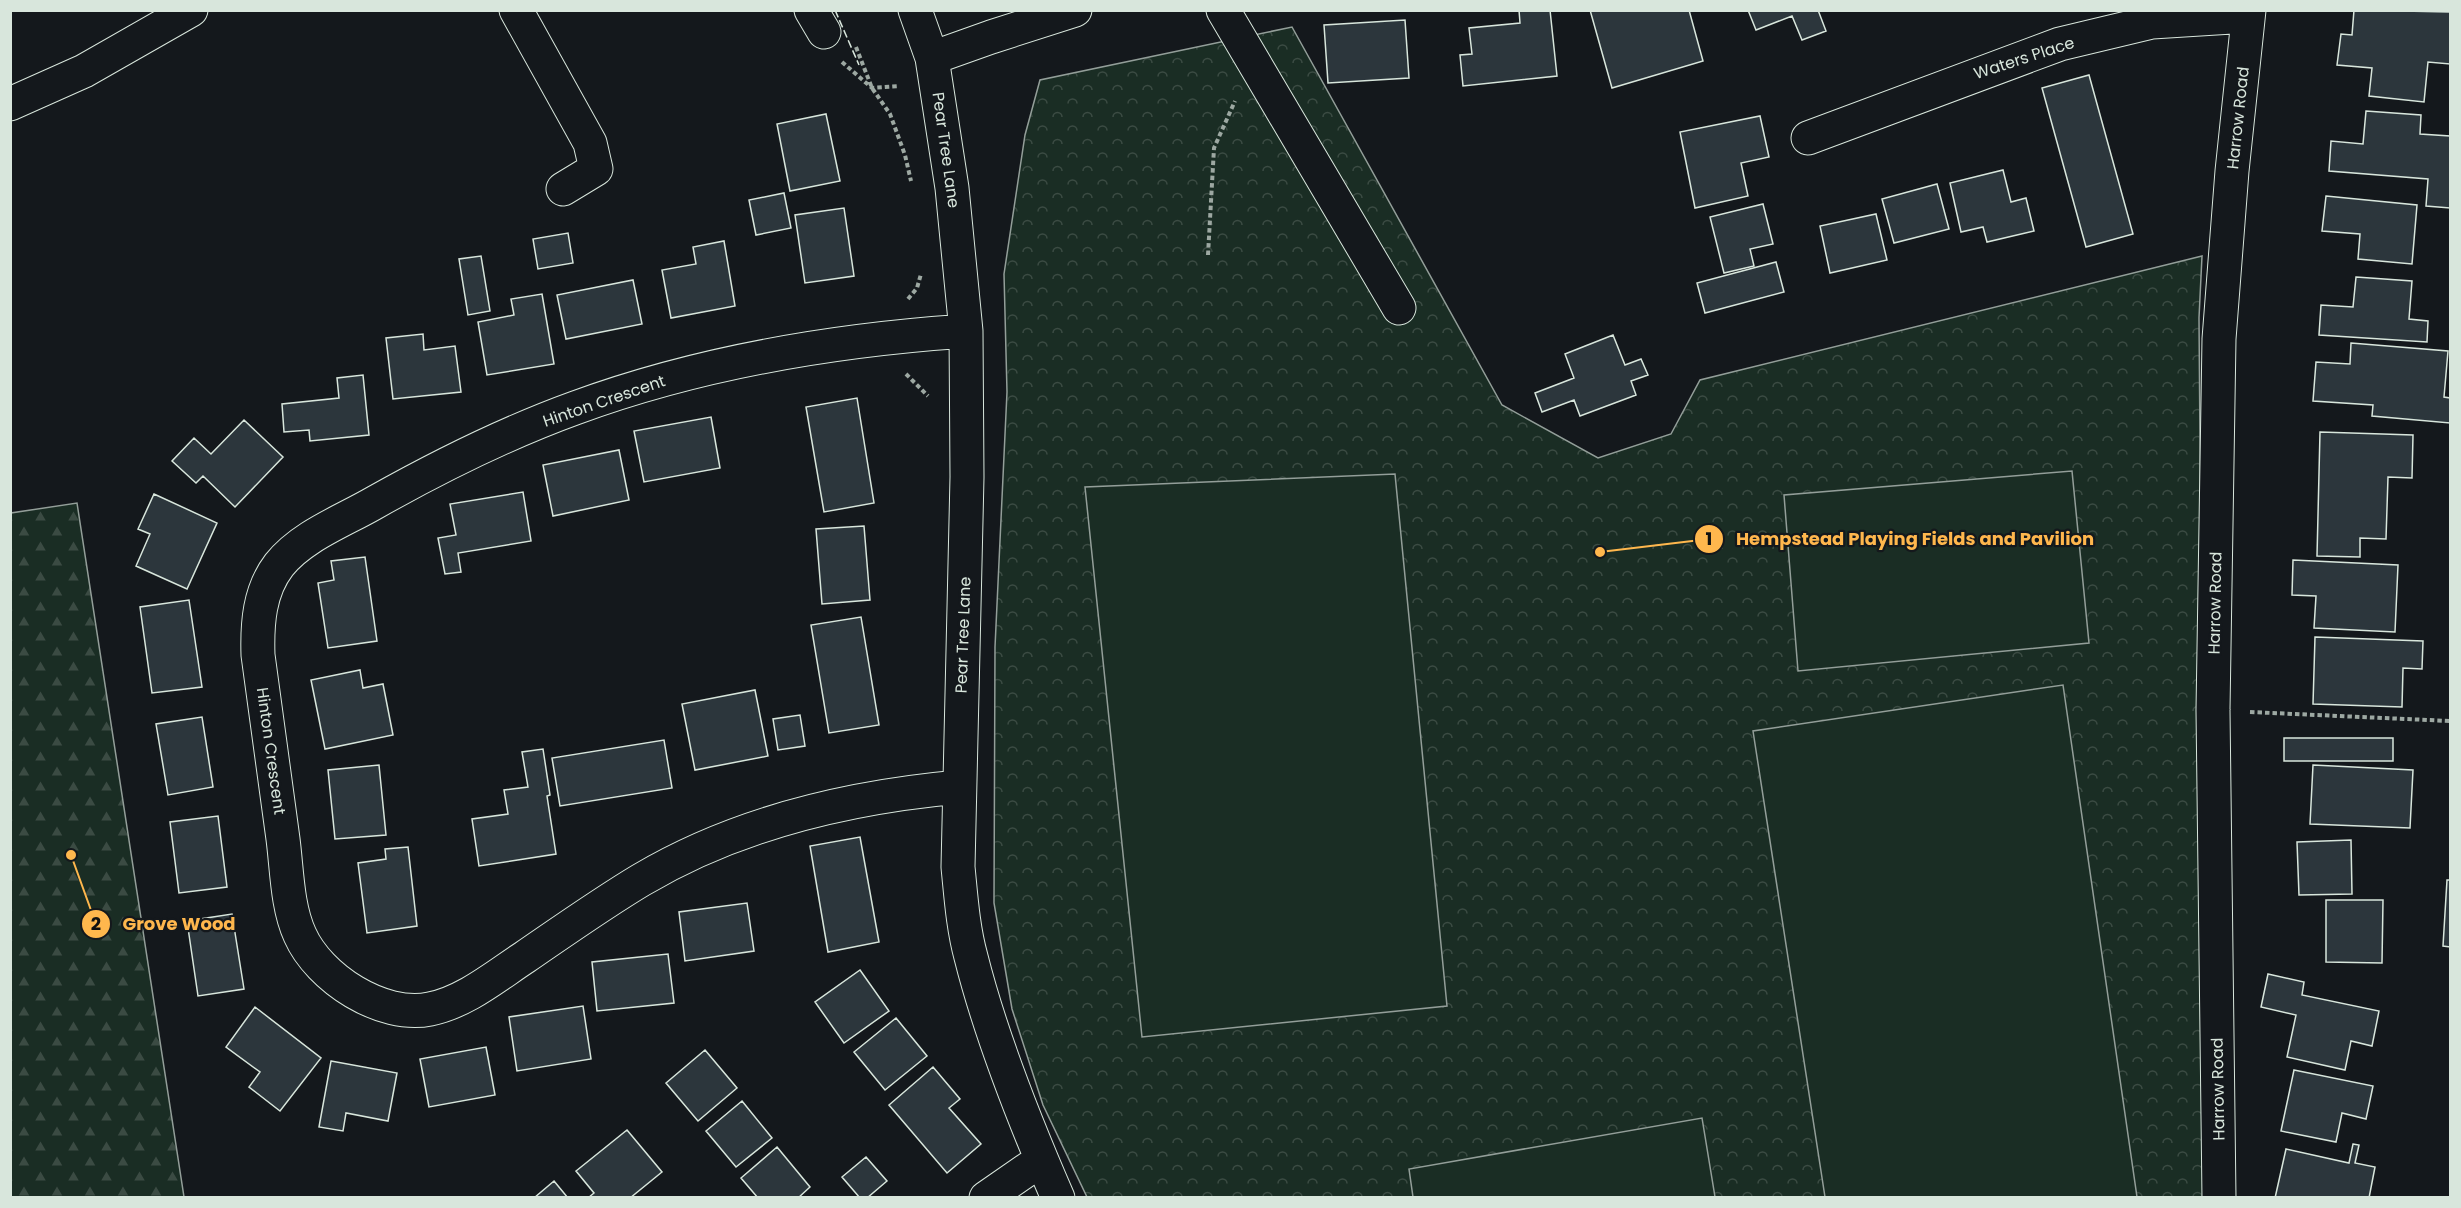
<svg xmlns="http://www.w3.org/2000/svg" width="2461" height="1208" font-family="Poppins,sans-serif">
<style>
.forest{fill:url(#forest-firs);stroke:#939e99;stroke-width:1.5}
.park{fill:url(#park-crowns);stroke:#939e99;stroke-width:1.5}
.garden{fill:#1a2d24;stroke:#939e99;stroke-width:1.5}
.building{fill:#2c363c;stroke:#d8e6dc;stroke-width:1.5}
.lines{fill:none;stroke-linecap:round;stroke-linejoin:round}
.minor-casing{stroke:#d8e6dc;stroke-width:35}
.path{stroke:#9da8a2;stroke-width:4;stroke-dasharray:4.5 3;stroke-linecap:butt}
.minor{stroke:#14181c;stroke-width:33}
.fence{stroke:#d8e6dc;stroke-width:1.5;stroke-dasharray:8 3;stroke-linecap:butt}
.labels{text-anchor:middle;dominant-baseline:central;stroke-width:4.5;stroke-linejoin:round;paint-order:stroke}
.street-label{font-size:16px;fill:#d8e6dc;stroke:#14181c}
.leader{fill:none;stroke:#ffb74d;stroke-width:2}
.callout-dot{fill:#ffb74d;stroke:#14181c;stroke-width:2}
.mark-label{font-size:18px;text-anchor:middle;font-weight:bold;fill:#111}
.callout-label{font-size:18px;text-anchor:middle;font-weight:bold;fill:#ffb74d;stroke:#14181c;stroke-width:4.5;stroke-linejoin:round;paint-order:stroke}
</style>
<defs>
<pattern id="forest-firs" width="22" height="20" patternUnits="userSpaceOnUse" patternTransform="scale(1.5)"><rect width="22" height="20" fill="#1a2d24"/><path d="M5 1l3.5 6h-7zM16 11l3.5 6h-7z" fill="#3b4b43"/></pattern>
<pattern id="park-crowns" width="20" height="18" patternUnits="userSpaceOnUse" patternTransform="scale(1.5)"><rect width="20" height="18" fill="#1a2d24"/><path d="M2 6a3 3 0 1 1 6 0M12 15a3 3 0 1 1 6 0" fill="none" stroke="#3b4b43"/></pattern>
</defs>
<rect width="100%" height="100%" fill="#14181c"/>
<path class="forest" d="M77,503L184,1197H11V513Z"/>
<path class="park" d="M1292,27L1502,405L1598,458L1671,434L1700,380L2202,256L2199,318L2206,1197H1087L1043,1105L1012,1009L994,903L995,647L1007,392L1004,274L1025,135L1040,80Z"/>
<path class="garden" d="M2072,471L2089,643L1798,671L1784,495Z
M1395,474L1447,1006L1142,1037L1085,487Z
M2063,685L2137,1197H1825L1753,731Z
M1702,1118L1715,1197H1413L1409,1169Z"/>
<path class="building" d="M1519,10H1550L1557,76L1463,86L1460,55L1472,54L1469,28L1520,23Z
M1590,10H1689L1703,61L1612,88Z
M1748,10H1818L1826,31L1802,40L1792,16L1756,30Z
M2354,10L2450,12V64L2428,62L2424,102L2369,96L2372,68L2337,65L2341,34L2352,35Z
M1405,20L1409,78L1328,83L1324,25Z
M2089,75L2133,234L2086,247L2042,88Z
M2366,111L2421,115L2420,134L2450,136V208L2426,206L2428,179L2329,171L2331,141L2363,144Z
M826,114L840,181L790,191L777,124Z
M1760,116L1769,157L1741,163L1748,196L1695,208L1680,132Z
M2003,170L2011,202L2026,198L2034,231L1987,242L1983,227L1961,232L1950,183Z
M1937,184L1949,229L1894,243L1882,199Z
M784,193L791,228L756,235L749,200Z
M2326,196L2417,205L2412,264L2358,259L2360,234L2322,231Z
M1763,204L1773,244L1750,249L1754,266L1724,273L1710,217Z
M844,208L854,276L805,283L795,215Z
M1876,214L1887,260L1830,273L1820,226Z
M568,233L573,263L538,269L533,239Z
M724,241L735,306L671,318L662,270L696,264L693,247Z
M481,256L490,311L468,315L459,259Z
M1776,262L1784,292L1705,313L1697,283Z
M2356,277L2412,281L2409,319L2428,321L2427,342L2319,335L2321,305L2353,307Z
M633,280L642,324L566,339L557,295Z
M542,294L554,364L487,375L478,322L514,315L511,299Z
M423,334L424,350L455,346L461,392L393,399L386,338Z
M1613,335L1625,365L1641,359L1648,375L1631,381L1636,395L1580,416L1574,400L1542,412L1535,393L1574,378L1565,354Z
M2351,343L2448,351L2444,397L2450,398V423L2372,416L2373,405L2313,401L2316,362L2350,364Z
M363,375L369,435L310,441L309,430L284,432L282,404L339,398L337,378Z
M857,398L874,503L824,512L806,407Z
M711,417L720,468L644,482L634,431Z
M244,420L283,457L235,507L203,476L196,483L172,461L194,438L211,454Z
M2320,432L2413,435L2412,478L2388,477L2386,539L2360,538V557L2317,556Z
M619,450L629,500L553,516L543,465Z
M523,492L531,541L458,553L461,572L445,574L438,538L456,535L450,504Z
M154,494L217,523L187,589L136,566L150,534L138,529Z
M864,526L870,600L822,604L816,529Z
M365,557L377,641L328,648L318,583L334,580L331,561Z
M2293,560L2398,565L2395,632L2314,628L2316,596L2292,595Z
M189,600L202,687L152,693L140,607Z
M861,617L879,725L829,733L811,625Z
M2315,637L2423,641L2422,669L2403,668L2402,707L2313,704Z
M360,670L363,688L383,684L393,735L325,749L311,680Z
M755,690L768,756L695,770L682,704Z
M800,715L805,746L778,750L773,719Z
M202,717L213,787L168,795L156,724Z
M2284,738H2393V761H2284Z
M664,740L672,788L560,806L552,758Z
M543,749L550,795L547,796L556,854L479,866L472,819L508,814L504,790L528,787L522,752Z
M379,765L386,835L335,839L328,770Z
M2313,765L2413,770L2410,828L2310,824Z
M218,816L227,887L179,893L170,822Z
M860,837L879,942L828,952L810,846Z
M2351,840L2352,894L2299,895L2297,842Z
M408,847L417,926L367,933L358,863L386,859L385,849Z
M2447,880H2450V947L2443,946Z
M2326,900H2383L2382,963L2326,962Z
M747,903L754,951L685,961L679,912Z
M232,914L244,989L198,996L187,921Z
M668,954L674,1003L597,1011L592,962Z
M860,970L889,1011L844,1043L815,1002Z
M2268,974L2304,982L2302,995L2379,1011L2372,1046L2351,1041L2345,1070L2287,1057L2296,1015L2261,1007Z
M583,1006L591,1059L517,1071L509,1017Z
M255,1007L321,1058L280,1111L249,1087L260,1072L226,1047Z
M896,1018L927,1056L885,1090L854,1052Z
M486,1047L495,1095L429,1107L420,1059Z
M705,1050L737,1088L698,1121L666,1083Z
M331,1061L397,1073L388,1121L346,1113L343,1131L319,1127Z
M933,1067L960,1099L949,1108L981,1144L947,1173L889,1105Z
M2294,1070L2373,1086L2366,1119L2342,1113L2336,1142L2281,1131Z
M742,1101L772,1138L736,1167L706,1131Z
M627,1130L662,1172L630,1198H588L594,1193L576,1171Z
M2353,1144L2359,1145L2355,1163L2375,1167L2369,1198H2275L2286,1149L2349,1163Z
M777,1147L810,1187L798,1198H758L741,1178Z
M866,1157L887,1181L867,1198H860L842,1177Z
M554,1181L568,1198H534Z"/>
<g class="lines">
<defs>
<path id="minor" d="M516,10L590,143L596,169L563,189
M811,10L824,32
M915,10L932,58L952,188L966,331L967,477L958,867C961,897 963,928 971,957C991,1037 1025,1122 1058,1198
M1223,10L1399,308
M932,58L991,37L1075,10
M10,104L84,71L191,10
M1808,138L2060,44L2152,22L2248,16
M959,787C848,797 737,823 641,880C601,904 563,931 525,957C496,976 465,1002 430,1009C382,1019 319,978 300,935C287,907 287,870 283,839C275,778 267,717 258,655C257,624 259,591 279,565C302,536 343,521 374,503C438,467 506,433 575,408C700,362 834,340 966,331
M986,1198L1041,1160
M2219,1198L2213,710L2219,339L2232,171L2249,10"/>
</defs>
<use href="#minor" class="minor-casing"/>
<path class="path" d="M856,47L872,88L890,114L905,155L911,181
M842,62L872,88L899,86
M1208,255L1214,148L1235,101
M908,299L917,288L921,274
M906,374L928,396
M2250,712L2450,721"/>
<use href="#minor" class="minor"/>
<path class="fence" d="M835,10L859,65"/>
</g>
<g class="labels">
<g class="street-label">
<text transform="translate(2024 58) rotate(-18)">Waters Place</text>
<text transform="translate(2238 118) rotate(-84)">Harrow Road</text>
<text transform="translate(946 150) rotate(82)">Pear Tree Lane</text>
<text transform="translate(604 401) rotate(-19)">Hinton Crescent</text>
<text transform="translate(2215 603) rotate(-89)">Harrow Road</text>
<text transform="translate(963 635) rotate(-88)">Pear Tree Lane</text>
<text transform="translate(271 751) rotate(82)">Hinton Crescent</text>
<text transform="translate(2218 1089) rotate(-91)">Harrow Road</text>
</g>
</g>
<path class="leader" d="M1600 552L1709 539M71 855L96 924"/>
<g class="callout-dot">
<circle cx="1600" cy="552" r="6"/>
<circle cx="71" cy="855" r="6"/>
<circle cx="1709" cy="539" r="15"/>
<circle cx="96" cy="924" r="15"/>
</g>
<g class="mark-label">
<text x="1709" y="545">1</text>
<text x="96" y="930">2</text>
</g>
<g class="callout-label">
<text x="1915" y="545">Hempstead Playing Fields and Pavilion</text>
<text x="179" y="930">Grove Wood</text>
</g>
<rect width="2461" height="1208" fill="none" stroke="#d8e6dc" stroke-width="24"/>
</svg>
